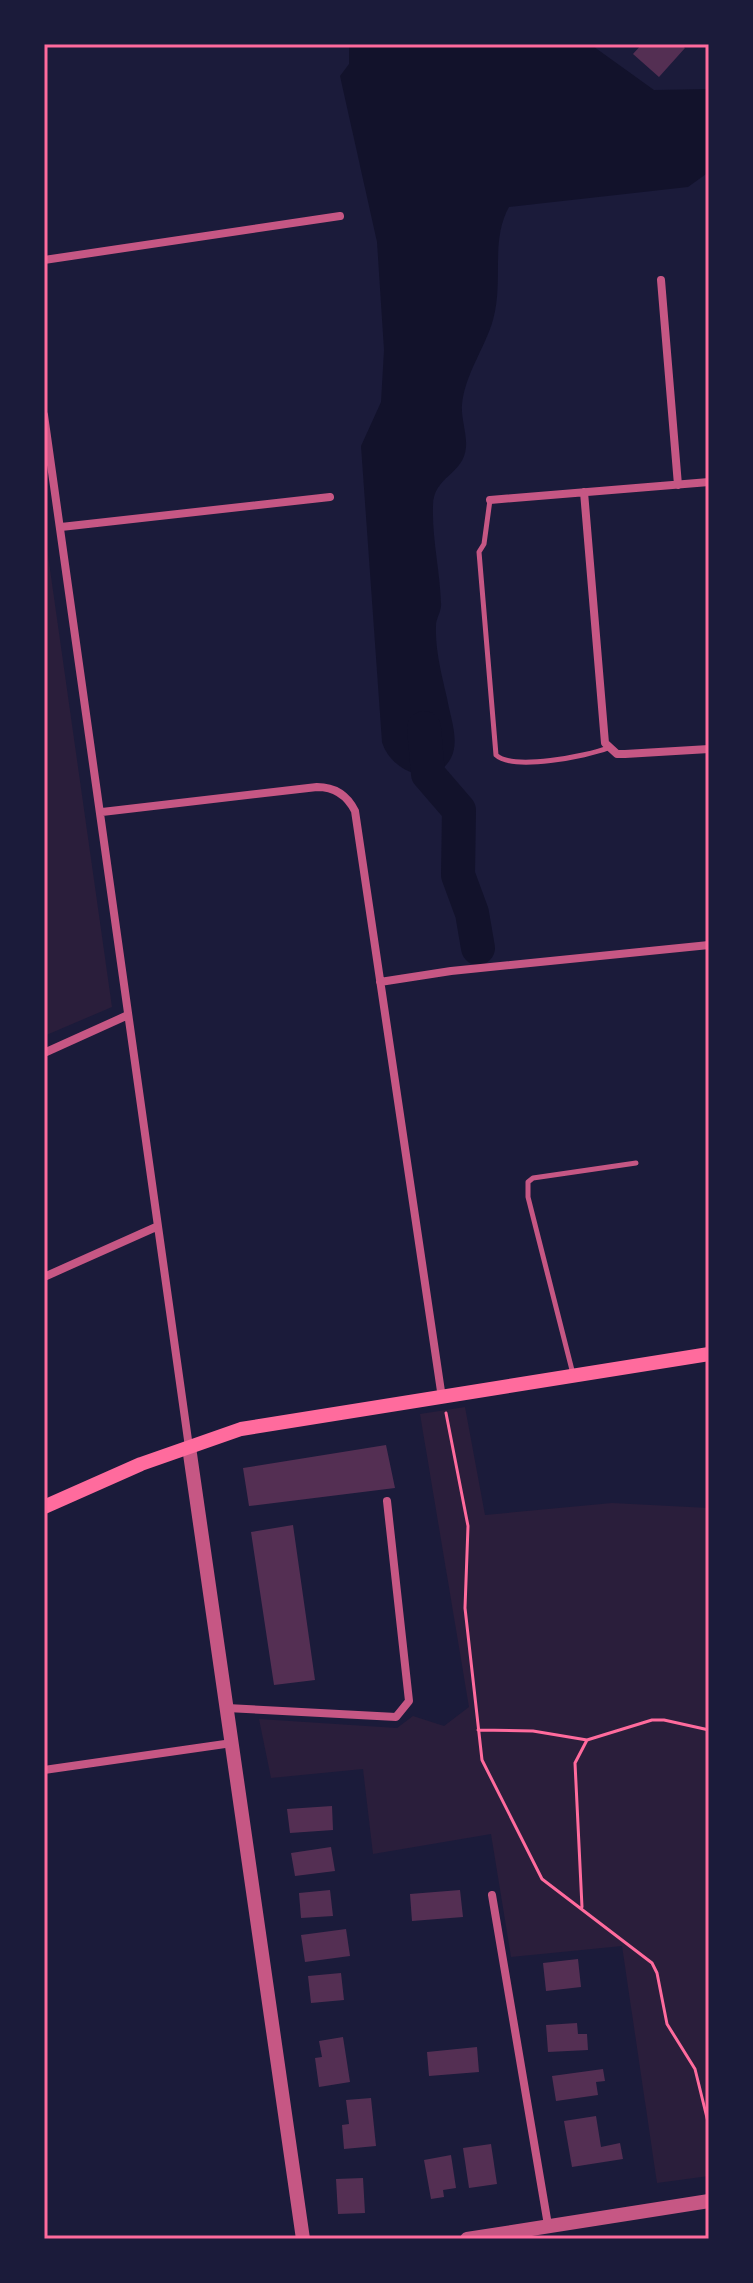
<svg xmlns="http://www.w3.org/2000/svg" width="753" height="2283" font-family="'Titillium Web',sans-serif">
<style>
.green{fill:#2a1e3b}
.water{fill:#12122b}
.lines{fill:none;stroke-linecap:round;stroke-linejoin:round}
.river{stroke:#12122b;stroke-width:34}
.building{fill:#542f53}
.path{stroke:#ff6b9d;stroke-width:3}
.service{stroke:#c65784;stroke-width:5}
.minor{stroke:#c65784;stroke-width:8}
.tertiary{stroke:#c65784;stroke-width:14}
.secondary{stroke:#ff6b9d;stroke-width:14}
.neatline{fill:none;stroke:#ff6b9d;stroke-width:3}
</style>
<rect width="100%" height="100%" fill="#1b1b3a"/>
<path class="green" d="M44,527L112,1007L44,1036Z
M465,1407L485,1515L612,1503L709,1508V2176L657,2183L622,1946L511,1957L491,1834L373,1854L363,1769L271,1778L259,1719L397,1728L413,1716L444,1726L469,1707L420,1414Z"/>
<path class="water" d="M349,44H590L654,90L709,89V172L688,187L509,207C490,241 504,282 493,320C485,348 465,374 462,405C461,419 467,433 466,447C464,475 433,476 433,506C432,539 440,571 441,603C442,611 436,618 436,626C435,650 442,676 447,698C450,716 460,741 451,758C433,791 390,770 382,742L361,446L381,402L384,350L377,242L340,76L349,64Z"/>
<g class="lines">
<path class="river" d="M424,728L428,774L459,810L458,875L472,913L478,948"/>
</g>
<path class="building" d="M642,44H680L685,48L659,77L633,54Z
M386,1445L395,1488L249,1506L243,1468Z
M293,1525L315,1680L274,1685L251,1532Z
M332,1806L333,1830L290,1833L287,1809Z
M331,1847L335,1871L295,1876L291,1853Z
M330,1890L333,1916L301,1918L299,1893Z
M460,1890L463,1917L412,1921L410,1894Z
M346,1929L350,1956L305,1962L301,1935Z
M578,1959L581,1987L546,1991L543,1963Z
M341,1973L344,2000L311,2003L308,1976Z
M577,2023L578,2034H587L588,2050L548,2052L546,2025Z
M343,2037L350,2082L319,2087L315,2058L322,2057L319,2041Z
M477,2047L479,2072L429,2076L427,2052Z
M603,2069L605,2081L596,2082L598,2095L556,2101L552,2076Z
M371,2098L376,2146L344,2149L342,2125L349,2124L346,2100Z
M596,2116L601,2147L620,2143L623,2159L572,2167L564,2121Z
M491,2144L497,2184L469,2188L463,2148Z
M451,2155L456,2188L443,2190L444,2197L431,2199L424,2160Z
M363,2178L365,2213L338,2214L336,2179Z"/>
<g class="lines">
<path class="path" d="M446,1413L468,1526L465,1608L482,1760L542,1879L652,1963L657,1973L667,2024L695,2069L709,2126
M478,1730L533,1731L587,1740L652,1720H664L709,1730
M582,1907L575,1763L587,1740"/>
<path class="service" d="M490,500L484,544L479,552L496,755C513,771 587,756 608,748
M573,1374L528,1197V1182L533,1178L636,1163"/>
<path class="minor" d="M44,260L340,216
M661,280L678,485
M44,415L189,1447
M584,492L605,743L617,754H625L709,749
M490,500L709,482
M61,527L330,497
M102,812L317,787C335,787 347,795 355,811L442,1398
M380,982L451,971L709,945
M44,1053L128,1015
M44,1277L156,1227
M227,1708L396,1717L409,1701L387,1501
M44,1770L232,1743
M492,1895L548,2225"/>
<path class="tertiary" d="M189,1447L303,2239
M467,2239L709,2201"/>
<path class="secondary" d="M44,1507L141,1464L241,1429L709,1354"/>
</g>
<rect width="753" height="2283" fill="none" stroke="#1b1b3a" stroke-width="92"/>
<rect x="46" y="46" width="661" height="2191" class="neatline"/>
</svg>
